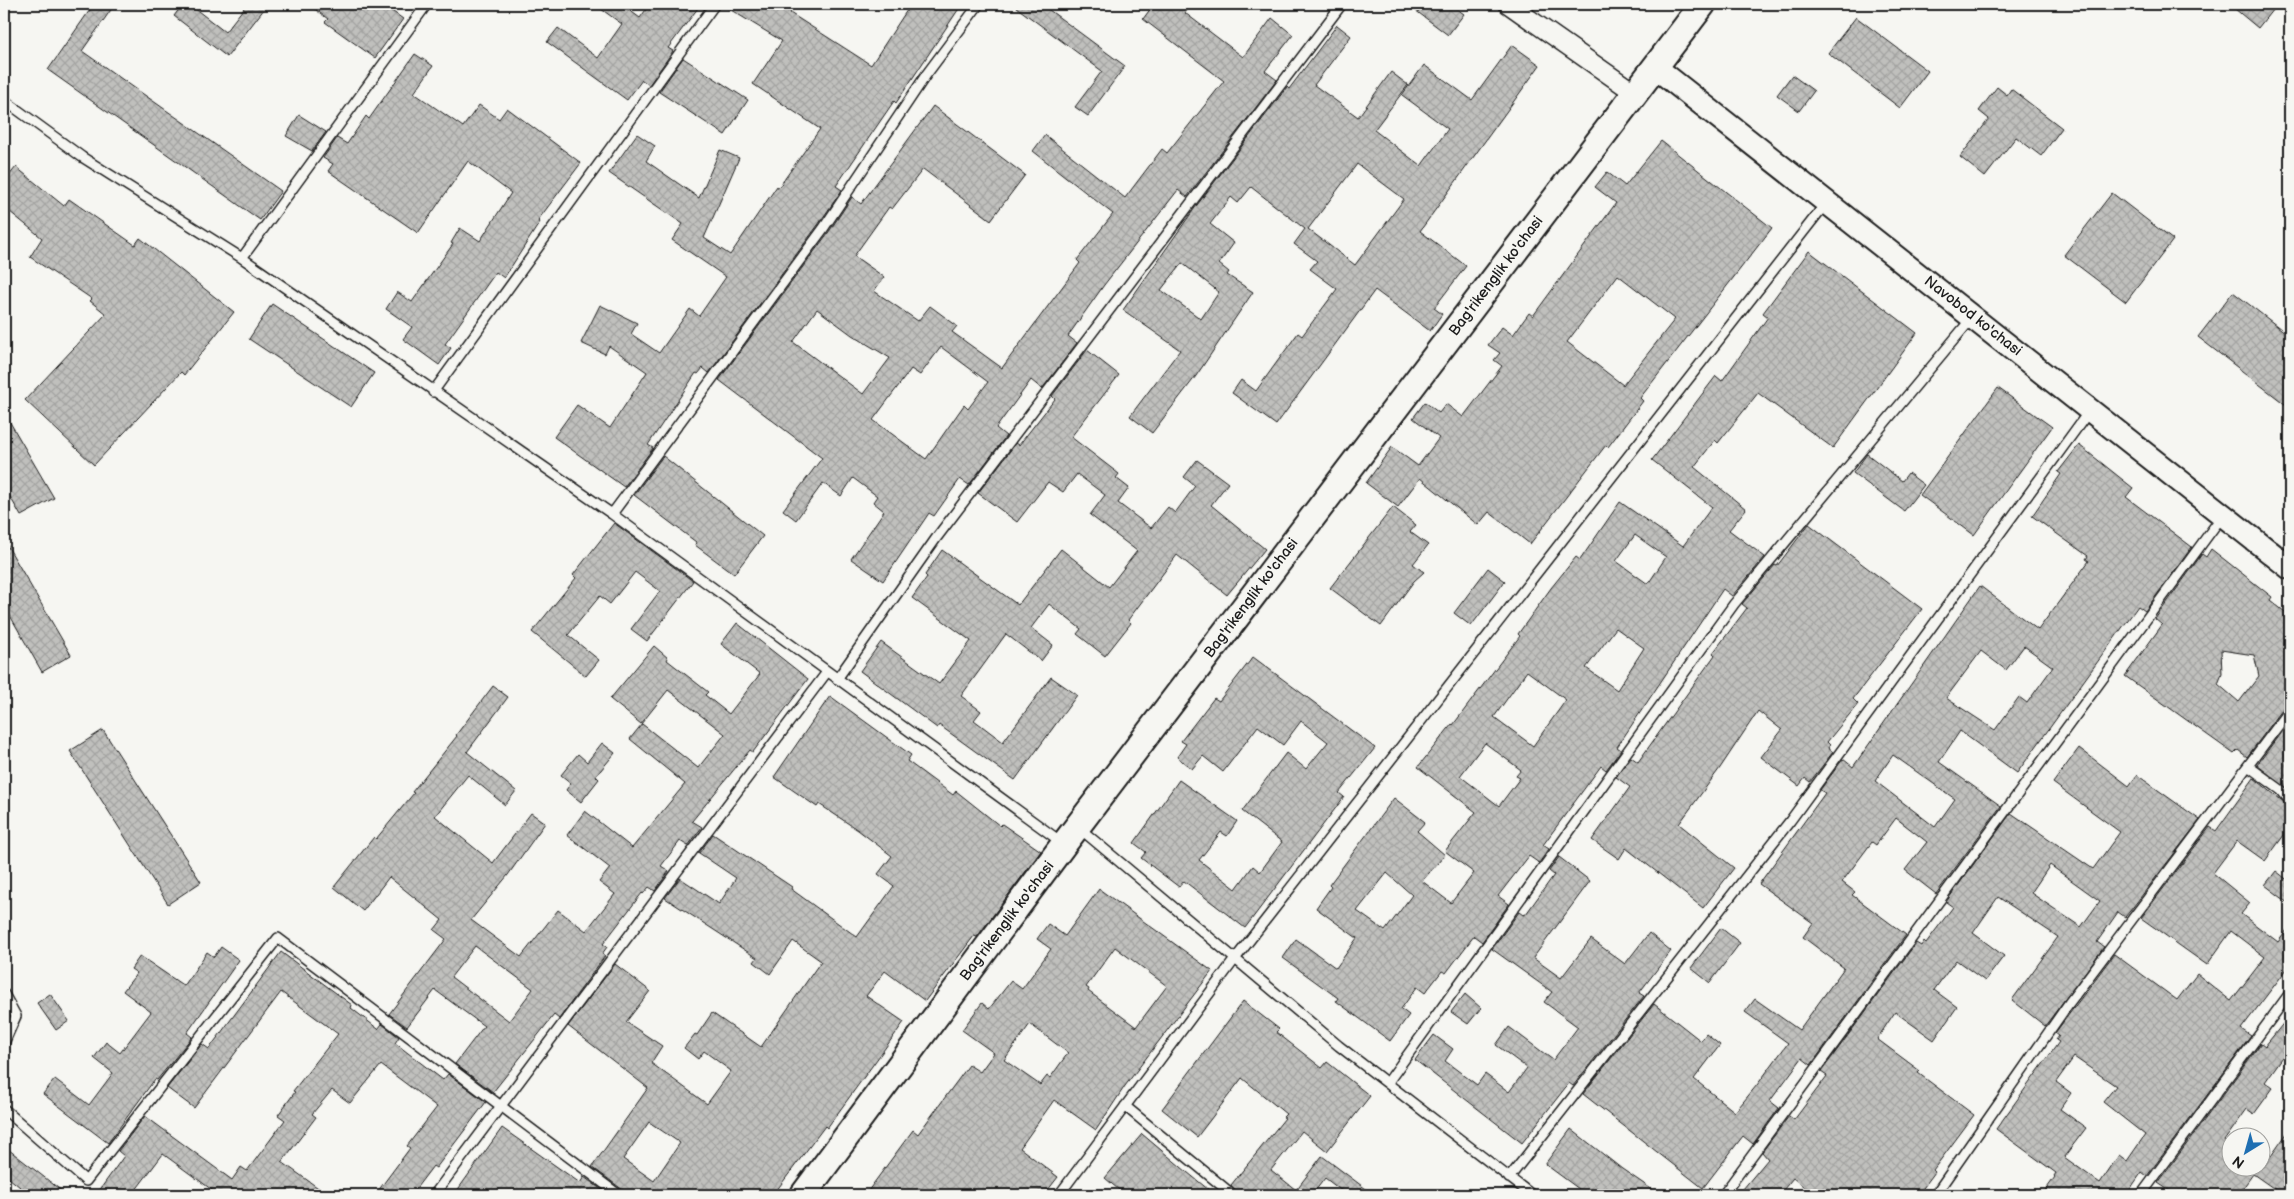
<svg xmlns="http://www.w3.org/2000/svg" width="2294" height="1199" font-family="'Balsamiq Sans',sans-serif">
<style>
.building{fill:url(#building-cross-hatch);stroke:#1c1c1c;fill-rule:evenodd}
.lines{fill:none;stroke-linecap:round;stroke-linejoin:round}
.service-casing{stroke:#1c1c1c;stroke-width:12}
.minor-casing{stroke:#1c1c1c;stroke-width:21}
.tertiary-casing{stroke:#1c1c1c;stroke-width:26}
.secondary-casing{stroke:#1c1c1c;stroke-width:29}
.service{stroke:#f6f6f2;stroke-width:9}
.minor{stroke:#f6f6f2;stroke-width:18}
.tertiary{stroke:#f6f6f2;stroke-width:22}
.secondary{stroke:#f6f6f2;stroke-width:25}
.labels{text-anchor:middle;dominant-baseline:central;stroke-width:4;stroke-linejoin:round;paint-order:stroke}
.street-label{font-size:15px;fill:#1c1c1c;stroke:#f6f6f2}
</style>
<defs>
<pattern id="building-cross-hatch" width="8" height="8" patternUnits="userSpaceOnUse" patternTransform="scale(1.25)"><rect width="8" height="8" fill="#c0c0bd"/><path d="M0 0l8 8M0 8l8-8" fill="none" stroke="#a4a4a2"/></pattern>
</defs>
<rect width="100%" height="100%" fill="#f6f6f2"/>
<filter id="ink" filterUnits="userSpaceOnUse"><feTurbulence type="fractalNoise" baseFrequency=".02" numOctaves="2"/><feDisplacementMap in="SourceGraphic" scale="10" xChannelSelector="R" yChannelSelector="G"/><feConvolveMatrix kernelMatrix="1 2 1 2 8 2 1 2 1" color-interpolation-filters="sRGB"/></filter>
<g filter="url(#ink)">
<path class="building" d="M94,4H115L82,51L281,191L260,220L48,70Z
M183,4H189L225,32L247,4H268L227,57L174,16Z
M308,4H382L403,19L375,58L325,22L328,19Z
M594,4H621L640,18L650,4H701L668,48L673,51L649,85L642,80L627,100L547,42L558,28L598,58L622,24Z
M721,4H796L790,13L871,65L911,4H962L896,103L894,101L836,186L842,190L818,225L709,373L703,368L698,374L696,373L648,445L653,448L624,487L554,437L577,405L610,428L647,372L609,346L605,354L581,343L600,305L637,323L631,334L659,353L690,309L699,316L726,277L672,240L683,224L609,173L637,134L655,146L646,161L699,198L720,150L739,158L704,238L730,255L777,186L779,187L820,129L753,84L782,41Z
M1012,4H1041L1125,66L1088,116L1075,107L1102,71Z
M1154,4H1192L1185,13L1243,57L1272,18L1293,35L1265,71L1277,80L1187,197L1178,190L1104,285L1068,336L1077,343L1042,389L1031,380L996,428L1006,436L969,485L960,479L934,516L929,513L883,581L851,559L884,511L873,502L877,496L853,478L841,496L823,483L796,520L783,510L822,458L719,380L828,233L852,197L861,204L933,106L1025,175L991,220L923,169L892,209L889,207L854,256L884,277L874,291L918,321L930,306L957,326L952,332L1002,368L1080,263L1077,260L1113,214L1033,151L1045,135L1125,198L1162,149L1167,153L1224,81L1143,19ZM817,309L852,335L890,358L863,394L793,342ZM941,347L988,382L968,409L964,405L926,459L873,420L911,369L920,375Z
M1407,4H1450L1464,14L1448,35Z
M2229,4H2277L2258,28Z
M1856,17L1928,71L1900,108L1828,53Z
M1337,25L1351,36L1314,85L1358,117L1391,72L1408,85L1374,130L1421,166L1448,129L1402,95L1424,65L1472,100L1512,45L1540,65L1420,231L1466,266L1434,308L1442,314L1430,331L1375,290L1276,425L1232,393L1241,380L1256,391L1298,333L1302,336L1337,289L1310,269L1317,261L1294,244L1305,229L1251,187L1238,203L1231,197L1210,224L1234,243L1219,264L1229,272L1227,275L1253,292L1196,376L1152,433L1130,416L1180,350L1123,310L1197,205L1287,87L1289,89ZM1357,164L1404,199L1355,265L1308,229ZM1182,263L1219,292L1201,319L1161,290Z
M415,54L433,66L414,93L463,127L479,105L499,119L507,108L581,163L538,220L540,222L504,278L496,272L445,344L451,348L439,365L403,339L412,327L386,309L397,292L412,302L453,244L451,243L460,228L480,241L511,193L468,161L418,233L328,171L333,164L323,158L337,138L347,144L366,116L369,119Z
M683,58L748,100L725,135L659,92Z
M1792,75L1814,91L1799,111L1777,95Z
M1997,87L2007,95L2011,89L2062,128L2041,156L2016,137L1985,177L1960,157L1989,119L1979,111Z
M299,115L326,132L312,151L286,136Z
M1661,141L1772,228L1640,398L1643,401L1608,447L1606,445L1530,544L1489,512L1478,525L1420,478L1398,507L1366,483L1392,447L1418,466L1439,438L1413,418L1425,402L1439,413L1446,404L1463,417L1502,366L1494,360L1500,353L1488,345L1502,327L1513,335L1529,313L1533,316L1616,203L1595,187L1607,172L1625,186ZM1618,275L1675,319L1623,385L1567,342Z
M16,167L64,206L69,199L135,245L140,238L234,312L184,375L181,372L94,465L25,400L106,314L90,301L92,299L30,257L42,238L4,207V182Z
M2112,193L2173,240L2126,302L2064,255Z
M1809,251L1917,333L1833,448L1758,393L1718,443L1715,440L1694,467L1746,509L1729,530L1765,557L1732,596L1723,589L1617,747L1621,750L1606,770L1601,766L1543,845L1549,849L1539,863L1529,856L1498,896L1509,904L1482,942L1474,936L1446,973L1442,971L1425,993L1417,987L1401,1009L1409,1015L1390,1041L1336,1001L1338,998L1283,958L1296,939L1336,968L1357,938L1316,908L1331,887L1329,885L1394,798L1425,822L1417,831L1445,855L1422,881L1451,903L1474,873L1445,851L1476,812L1418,767L1452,724L1453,725L1520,636L1518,634L1551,588L1576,557L1580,560L1620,502L1683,546L1712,507L1652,460L1716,376L1722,381L1768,317L1763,313ZM1635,535L1666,557L1648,584L1616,561ZM1616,628L1644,648L1617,690L1586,668ZM1527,671L1566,700L1533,746L1494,717ZM1485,743L1521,770L1516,776L1520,778L1499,806L1460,776ZM1387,873L1412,895L1385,931L1357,911Z
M2233,292L2290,336V408L2198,337Z
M272,304L374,373L351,407L249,339Z
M1087,350L1119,375L1071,437L1119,474L1116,478L1129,488L1118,503L1151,528L1168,507L1175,513L1195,486L1184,477L1197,460L1228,483L1211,505L1265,549L1227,595L1177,555L1128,620L1131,623L1105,656L1077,634L1081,629L1049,604L1031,628L1053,645L1041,661L1006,634L961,696L981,711L974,720L1003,742L1051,677L1077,695L1015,780L939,725L937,728L860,671L881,642L939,684L971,641L912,598L927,577L925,575L942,550L1018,605L1061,549L1109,587L1137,551L1090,515L1105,495L1077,474L1063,492L1048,482L1017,522L978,493L1016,443L1019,445L1055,399L1052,396Z
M1998,388L2052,427L1974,535L1920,495Z
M4,412L54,498L21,516L4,486Z
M2079,445L2133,488L2126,497L2192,547L2145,611L2138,606L2017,773L1960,731L1939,762L2001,806L1936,894L1905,870L1927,842L1896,818L1876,845L1872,842L1842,882L1855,892L1852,895L1906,935L1811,1065L1802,1058L1770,1101L1779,1108L1753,1144L1743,1136L1703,1188L1583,1094L1654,1004L1701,1041L1706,1034L1720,1045L1694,1079L1735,1112L1757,1085L1788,1043L1745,1012L1755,999L1799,1030L1844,968L1803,937L1813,923L1759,884L1825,793L1820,790L1843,759L1853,767L1980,586L2038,630L2089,561L2086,559L2088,556L2032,516L2061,474L2058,472ZM2024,646L2053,667L2027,703L2019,697L1995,730L1946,698L1981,651L2006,670ZM1893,755L1955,799L1935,827L1875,781Z
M1867,454L1902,481L1908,473L1924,485L1904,511L1853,473Z
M663,456L763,536L734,574L695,545L696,542L634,495Z
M1393,507L1416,525L1410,532L1428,545L1413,564L1424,572L1414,581L1381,626L1330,588Z
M614,523L693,581L647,641L631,629L660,591L635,572L610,604L600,596L568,635L599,660L586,676L532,632L576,578L573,575Z
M1809,524L1922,609L1853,699L1858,704L1827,742L1830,745L1828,748L1833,752L1810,782L1805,778L1799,786L1761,757L1782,730L1758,711L1720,768L1679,824L1734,868L1703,908L1626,848L1619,859L1592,840L1630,787L1616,777L1631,757L1638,762L1715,655L1713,653L1747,608L1742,604L1775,565L1777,566Z
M4,540L71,655L42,672L4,605Z
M2211,549L2272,597L2270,600L2290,616V704L2285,706L2247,757L2238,750L2234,754L2125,676L2162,625L2155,619L2202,554L2206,557ZM2221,650L2254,655L2259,676L2239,702L2218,684L2222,674Z
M1488,568L1505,581L1471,626L1454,613Z
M737,623L808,679L753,752L750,750L692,821L702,827L688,846L680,841L661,866L669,871L655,891L649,887L643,894L642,893L603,944L607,947L602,954L605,956L559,1019L554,1015L493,1092L455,1064L484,1026L435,990L407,1027L389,1014L446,939L434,930L442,920L389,877L363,911L334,887L374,837L376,839L414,793L412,792L457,736L456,735L493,686L508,697L467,752L516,791L505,805L468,775L435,816L493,863L531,813L545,823L508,875L471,920L521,957L558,910L586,931L615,894L599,882L610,868L567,835L585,811L632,848L685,784L630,739L642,724L698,768L725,734L668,690L641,724L610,699L654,646L668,658L667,660L708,692L705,695L729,714L760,674L721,644ZM475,946L533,989L509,1021L451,977Z
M1253,657L1375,748L1339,793L1344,797L1245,928L1184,881L1179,887L1141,858L1146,852L1134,843L1179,780L1237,821L1227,836L1221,832L1199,860L1236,889L1253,866L1260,872L1282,842L1242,811L1286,753L1306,769L1328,742L1301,721L1283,745L1258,726L1223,772L1203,756L1192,769L1177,757L1186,744L1181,741L1214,698L1219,701Z
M830,696L911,755L907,761L953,795L956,791L1000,826L1002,824L1041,851L977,937L974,936L925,1001L885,971L866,996L904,1022L827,1128L825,1126L773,1195H625L623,1190L592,1167L648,1088L568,1026L615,964L650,991L626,1022L662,1046L651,1063L707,1104L731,1071L704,1051L698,1059L684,1048L695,1034L697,1035L712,1013L761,1047L821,961L793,941L770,974L754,962L757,958L665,898L680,878L719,904L736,878L699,853L713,834L792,887L791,889L857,937L894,886L878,874L892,856L858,830L819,804L817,807L774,777ZM649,1122L680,1143L654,1181L623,1159Z
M2290,720V791L2257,765Z
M103,730L201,882L168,904L70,751Z
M602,743L615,753L596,776L599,779L581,802L566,790L571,783L561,775L578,754L587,762Z
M2079,748L2129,786L2137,775L2200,820L2130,911L2125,917L2118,912L2097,942L2104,947L2045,1026L2012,1000L2058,937L1998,897L1973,933L2004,956L1985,981L1956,960L1934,990L1957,1007L1934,1040L1895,1012L1877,1039L1920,1071L1918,1073L1974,1115L1933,1170L1935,1172L1918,1195H1814L1793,1178L1779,1195H1738L1768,1159L1762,1152L1789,1116L1794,1120L1827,1076L1821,1072L1916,943L1921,946L1924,941L1926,943L1953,907L1946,902L2011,813L2093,869L2120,832L2053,783ZM2050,865L2100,901L2081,927L2031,893Z
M2254,778L2290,807V827L2265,861L2237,841L2213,873L2250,903L2241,914L2278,942L2290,926V965L2241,1029L2251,1036L2147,1176L2142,1172L2126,1195H2042L2055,1177L2054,1176L2056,1173L1996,1129L2059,1042L2056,1040L2059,1036L2055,1033L2114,954L2177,1000L2197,974L2231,1001L2265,957L2231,931L2207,965L2141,918L2210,827L2216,831ZM2074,1057L2116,1086L2103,1102L2145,1135L2127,1161L2119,1155L2100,1183L2064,1157L2086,1128L2060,1109L2071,1093L2056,1082Z
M1559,857L1590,881L1533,958L1561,978L1591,939L1625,964L1649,933L1671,951L1639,993L1644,996L1573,1086L1569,1083L1522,1143L1415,1060L1434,1035L1453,1049L1445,1061L1477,1085L1485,1074L1509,1092L1527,1068L1496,1045L1509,1027L1553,1060L1578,1027L1544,1002L1552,992L1492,949L1519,912L1523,915L1526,914L1554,875L1549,871Z
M2276,871L2290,882V904L2265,885Z
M1099,889L1212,971L1125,1086L1096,1130L1054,1100L1020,1148L1058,1177L1044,1195H929L919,1188L913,1195H865L913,1130L918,1134L969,1065L980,1072L994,1053L962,1030L982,1003L989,1009L1011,981L1022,989L1051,949L1037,939L1048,924L1065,936ZM1115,947L1167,986L1136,1027L1088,991L1089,989L1086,987ZM1030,1024L1068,1053L1050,1078L1047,1076L1040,1085L1004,1060Z
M1721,928L1740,943L1710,983L1691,968Z
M221,947L239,960L187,1033L192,1037L157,1080L155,1079L108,1143L43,1094L55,1079L89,1105L113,1073L94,1058L106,1042L120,1053L151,1012L123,991L137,973L131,969L140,956L184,986L207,952L214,957Z
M281,952L352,1005L351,1008L378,1029L382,1024L399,1037L395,1043L443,1080L448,1074L486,1102L436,1168L433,1166L411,1195H375L410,1148L407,1146L437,1107L381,1065L350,1103L332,1090L312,1114L316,1117L282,1162L328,1195H219L163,1154L132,1195H96L124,1156L118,1151L145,1116L232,1180L241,1167L247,1171L285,1120L278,1115L295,1092L293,1091L338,1034L281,992L194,1108L167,1088L202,1044L209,1049Z
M50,994L69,1021L56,1030L37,1003Z
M1465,994L1481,1008L1468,1024L1451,1012Z
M1243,1001L1279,1029L1276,1032L1322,1068L1327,1062L1370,1096L1327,1151L1302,1131L1271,1170L1296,1190L1322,1156L1374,1195H1347L1325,1178L1312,1195H1239L1231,1185L1285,1118L1283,1117L1286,1114L1242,1078L1197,1137L1162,1109Z
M2290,1015V1047L2265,1082L2273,1088L2254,1114L2247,1109L2224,1141L2232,1146V1166H2264L2290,1129V1195H2283L2253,1174L2238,1195H2176L2158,1183L2261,1043L2265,1046Z
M502,1128L580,1183L584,1177L609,1195H454Z
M1571,1129L1622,1169L1660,1195H1587L1545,1164Z
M1142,1134L1187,1172L1215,1195H1125L1105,1178Z
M4,1146L67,1195H14L20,1187L4,1174Z"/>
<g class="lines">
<defs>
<path id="service" d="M4,100L82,157L242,258L612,514L1064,844
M242,258L427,4
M433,392L715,4
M612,514L823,229L926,75L979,4
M837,679L937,537L1342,4
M2248,766L2281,790L2290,801
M1078,827L1339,1046L1532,1195
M4,994L16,1016L4,1043
M1388,1082L1734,604L1972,318
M1125,1106L1233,1195
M4,1109L86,1181L278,938L619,1195
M1509,1178L1790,821L2090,410
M434,1195L827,672
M1059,1195L1235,959L1826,203
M1723,1195L2223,515
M1935,1195L2069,1003L2290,710
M2141,1195L2290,993"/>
<path id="minor" d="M1508,4L1635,93"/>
<path id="tertiary" d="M1655,67L2290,568"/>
<path id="secondary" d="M803,1195L1064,844L1703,4"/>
</defs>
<use href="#service" class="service-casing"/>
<use href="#minor" class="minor-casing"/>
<use href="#tertiary" class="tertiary-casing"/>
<use href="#secondary" class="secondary-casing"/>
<use href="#service" class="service"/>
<use href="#minor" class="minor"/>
<use href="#tertiary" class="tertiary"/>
<use href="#secondary" class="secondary"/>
</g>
</g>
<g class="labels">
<g class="street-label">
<text transform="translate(1496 276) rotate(-53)">Bag'rikenglik ko'chasi</text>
<text transform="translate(1973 316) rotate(38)">Navobod ko'chasi</text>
<text transform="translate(1251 598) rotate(-53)">Bag'rikenglik ko'chasi</text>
<text transform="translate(1007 921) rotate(-53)">Bag'rikenglik ko'chasi</text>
</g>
</g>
<rect width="2294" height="1199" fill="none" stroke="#f6f6f2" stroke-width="20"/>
<rect x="10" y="10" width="2274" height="1179" fill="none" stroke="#1c1c1c" stroke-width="2" filter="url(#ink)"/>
<g transform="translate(2246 1152) rotate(217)"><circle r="24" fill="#f6f6f2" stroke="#9f9f9c"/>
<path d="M0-4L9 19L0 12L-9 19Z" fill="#1f6fb2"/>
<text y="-8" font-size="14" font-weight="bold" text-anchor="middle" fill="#1c1c1c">N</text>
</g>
</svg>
